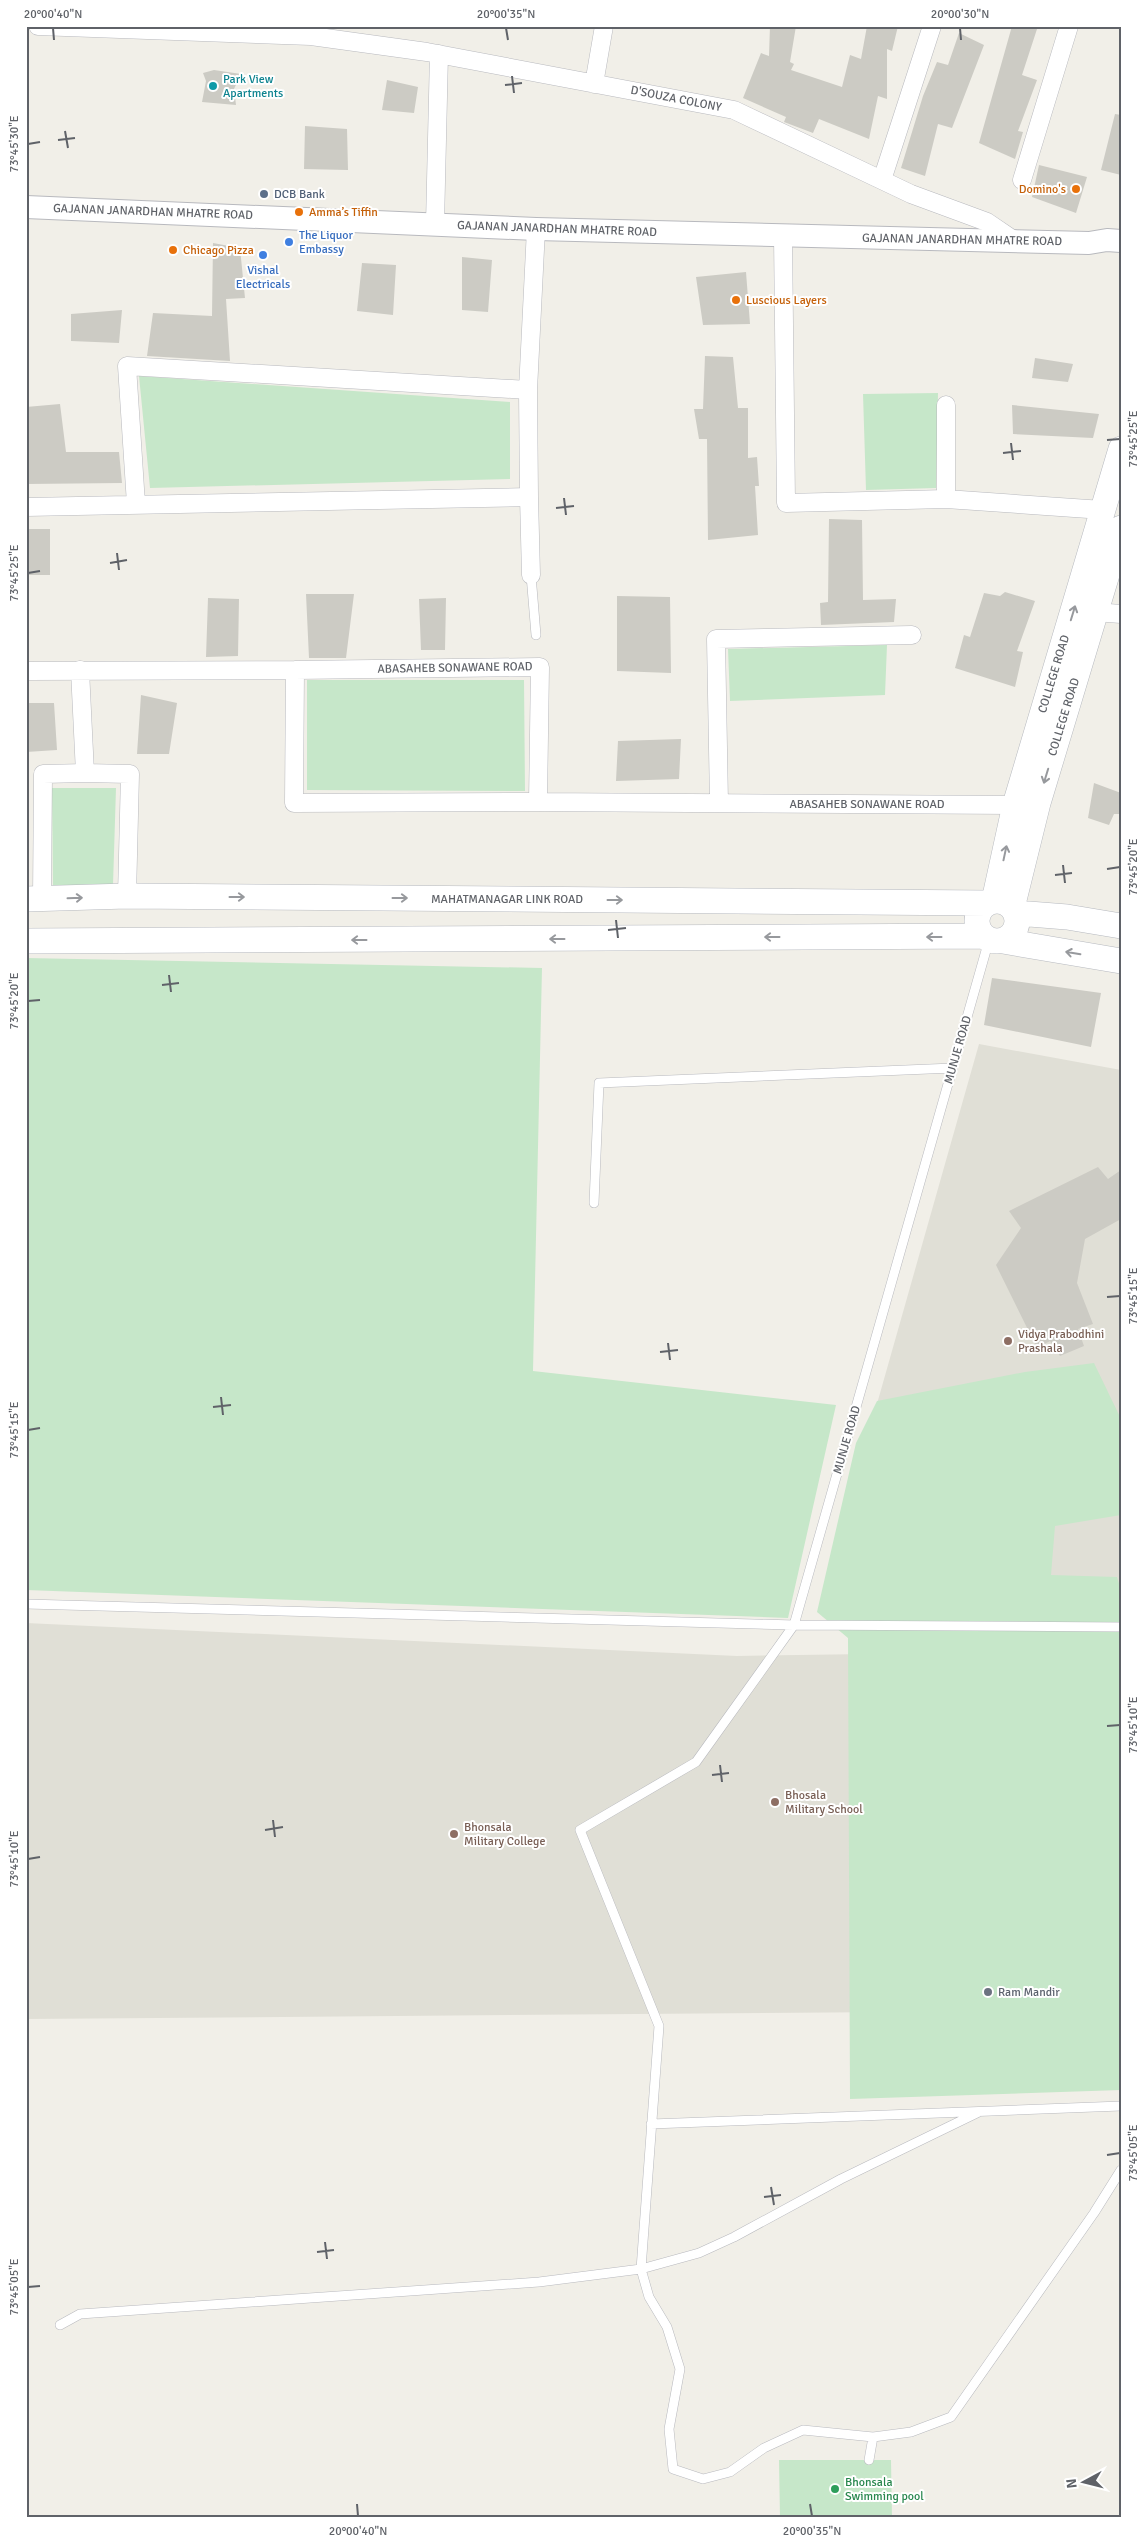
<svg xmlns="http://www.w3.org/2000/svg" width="1147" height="2544" font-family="Signika,sans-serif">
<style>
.education{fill:#e0dfd6}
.green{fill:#c6e7c9}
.building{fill:#cccbc4}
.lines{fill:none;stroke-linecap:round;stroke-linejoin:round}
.service-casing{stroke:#b8b9be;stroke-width:10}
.minor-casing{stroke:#b8b9be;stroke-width:19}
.tertiary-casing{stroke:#b8b9be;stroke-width:24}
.secondary-casing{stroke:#b6b9bf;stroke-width:26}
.service{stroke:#fff;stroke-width:9}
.minor{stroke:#fff;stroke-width:18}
.tertiary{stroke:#fff;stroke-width:22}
.secondary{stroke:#fff;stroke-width:25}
.oneway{stroke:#97999d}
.ticks{fill:none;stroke:#5f6268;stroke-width:2}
.culture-dot{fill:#0f9aa8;stroke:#fff;stroke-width:2}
.food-dot{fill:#e8710a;stroke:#fff;stroke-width:2}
.service-dot{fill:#5c6f8a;stroke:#fff;stroke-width:2}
.shop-dot{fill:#3f7fe0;stroke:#fff;stroke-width:2}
.education-dot{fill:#8d6e63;stroke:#fff;stroke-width:2}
.worship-dot{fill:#6b7280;stroke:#fff;stroke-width:2}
.leisure-dot{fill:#2e9e5b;stroke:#fff;stroke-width:2}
.labels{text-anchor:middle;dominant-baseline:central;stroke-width:4;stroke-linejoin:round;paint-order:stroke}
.culture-label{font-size:12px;fill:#0d838f;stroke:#fff;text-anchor:start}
.street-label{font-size:12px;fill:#5f6268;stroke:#fff}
.food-label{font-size:12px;fill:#c56008;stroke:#fff;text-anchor:start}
.service-label{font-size:12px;fill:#4e5e75;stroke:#fff;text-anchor:start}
.shop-label{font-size:12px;fill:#366cbe;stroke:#fff;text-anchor:start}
.education-label{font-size:12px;fill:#785e54;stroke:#fff;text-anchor:start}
.worship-label{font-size:12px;fill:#5b616d;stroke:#fff;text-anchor:start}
.leisure-label{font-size:12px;fill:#27864d;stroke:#fff;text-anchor:start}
.neatline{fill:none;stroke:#5f6268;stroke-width:2}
.ticks-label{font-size:12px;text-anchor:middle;fill:#5f6268}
</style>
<rect width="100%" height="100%" fill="#f1efe8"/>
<path class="education" d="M979,1044L1121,1070V1613L818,1612Z
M26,1623L737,1656L868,1654L896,2012L26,2019Z"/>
<path class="green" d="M139,376L510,402V479L150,488Z
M938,393L936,488L866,490L863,394Z
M887,645L885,695L730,701L728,649Z
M307,680H524L525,791L307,790Z
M52,788H116L113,885L53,886Z
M26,958L542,968L533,1371L836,1405L788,1618L26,1590Z
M1094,1363L1121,1419V1515L1055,1526L1051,1575L1117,1577L1121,1590V2090L850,2099L848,1638L817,1612L856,1443L877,1401L1025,1372Z
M779,2460H891L892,2518H780Z"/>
<path class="building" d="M770,26H796L790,62L794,64L791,70L842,87L850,55L861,59L867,26H898L892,51L887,49V99L878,96L869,139L819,119L813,133L784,122L786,117L743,98L761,53L769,56Z
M1012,26H1038L1022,75L1037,80L1018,131L1023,132L1015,159L979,143Z
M959,33L984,45L952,128L938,124L925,176L901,168L923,96L937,62L948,65Z
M214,70L241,74L234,89L236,105L202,102L206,81L203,73Z
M387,80L418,87L414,113L382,110Z
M1115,114L1121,115V175L1101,170Z
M305,126L347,129L348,170L304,169Z
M1039,165L1087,177L1076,213L1032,197Z
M213,243L240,248L245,298L226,299L230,361L147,356L153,313L212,316Z
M462,257L492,260L488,312L462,310Z
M362,263L396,265L393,315L357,311Z
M746,272L750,324L703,325L696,277Z
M122,310L119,343L71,341V314Z
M705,356L733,357L738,408H748V458L757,457L759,486H755L758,535L708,540L707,439H699L694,409H703Z
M1035,358L1073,364L1068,382L1032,378Z
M60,404L66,452H119L122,483L26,484V407Z
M1012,405L1099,414L1093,438L1013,434Z
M829,519L862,520L863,600L896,599L894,622L821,625L820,603L828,602Z
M26,529H50V575H26Z
M1005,592L1035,601L1017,651L1023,652L1015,687L955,668L964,635L970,637L984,593L1000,596Z
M306,594H354L346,658H309Z
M617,596L670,597L671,673L617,671Z
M208,598L239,599L238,656L206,657Z
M446,598L445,650H421L419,599Z
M141,695L177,703L169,754H137Z
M26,703H54L57,750L26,752Z
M681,739L679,779L616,781L618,741Z
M1094,783L1121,793V814H1114L1109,825L1088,818Z
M992,978L1101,993L1091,1047L984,1025Z
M1098,1167L1108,1179L1121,1170V1219L1085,1239L1077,1283L1093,1324L1078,1329L1084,1346L1060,1356L1050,1341L1037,1348L996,1265L1021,1228L1009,1211Z"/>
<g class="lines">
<defs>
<path id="service" d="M531,575L536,635
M594,1203L599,1083L953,1068
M26,1604L794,1625L1121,1627
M651,2124L1121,2106
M60,2325L80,2314L539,2282L641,2269L659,2026L580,1830L696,1762L794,1625L989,940
M873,2437L803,2430L764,2448L730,2472L703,2479L673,2469L669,2429L680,2369L667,2327L649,2297L641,2269L699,2253L734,2237L841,2179L979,2112
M869,2460L873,2437L911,2432L951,2417L1094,2213L1121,2170"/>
<path id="minor" d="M38,26L311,36L312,26
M311,36L427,52L734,110L911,194L987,222L1015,241
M594,84L604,26
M882,180L932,26
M1022,180L1069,26
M435,224L439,54
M783,236L786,503L946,499L1103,510
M946,405V499
M529,497L531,575
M136,504L127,366L528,390
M26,507L529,497L528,390L536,229
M1095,612L1121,614
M80,670L85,773L130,774L127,896
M295,670L540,667L538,802
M26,671L295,670L294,803L538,802L1015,805
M719,803L716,639L912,635
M42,899L43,774L85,773"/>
<path id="tertiary" d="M26,207L536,229L1089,243L1107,240L1121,241"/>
<path id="secondary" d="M26,899L127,896L988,903
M977 921a20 20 0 1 1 40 0a20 20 0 1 1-40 0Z
M994,901L1015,805L1121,449
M1012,908L1038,803L1121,528
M1016,913L1067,917L1121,926
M26,941L983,936
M1003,941L1121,961"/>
</defs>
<use href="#service" class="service-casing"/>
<use href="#minor" class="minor-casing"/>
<use href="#tertiary" class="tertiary-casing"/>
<use href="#secondary" class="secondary-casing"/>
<use href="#service" class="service"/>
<use href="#minor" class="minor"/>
<use href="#tertiary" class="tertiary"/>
<use href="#secondary" class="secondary"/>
</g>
<defs><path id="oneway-shaft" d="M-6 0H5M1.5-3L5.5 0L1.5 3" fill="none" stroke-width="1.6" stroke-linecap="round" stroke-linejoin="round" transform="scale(1.25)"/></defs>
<g class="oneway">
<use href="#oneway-shaft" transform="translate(1073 613) rotate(-73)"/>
<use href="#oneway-shaft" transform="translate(1046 776) rotate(107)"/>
<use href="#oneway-shaft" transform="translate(1005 853) rotate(-78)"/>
<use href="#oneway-shaft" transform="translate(237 897)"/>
<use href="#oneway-shaft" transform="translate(75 898) rotate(-2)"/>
<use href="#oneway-shaft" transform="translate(400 898)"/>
<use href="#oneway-shaft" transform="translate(615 900)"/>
<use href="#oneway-shaft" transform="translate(772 937) rotate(180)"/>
<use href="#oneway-shaft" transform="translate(934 937) rotate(180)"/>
<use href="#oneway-shaft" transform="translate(557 939) rotate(180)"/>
<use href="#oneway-shaft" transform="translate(359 940) rotate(180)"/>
<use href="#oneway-shaft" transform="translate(1073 953) rotate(-171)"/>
</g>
<path class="ticks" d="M53,28L54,40M506,28L508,40M960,28L961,40M512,76L514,93M505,85L522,83M65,131L68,148M58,140L75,138M28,144L40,142M1107,440L1120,439M1011,443L1013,460M1003,453L1021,451M564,498L566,515M556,508L574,506M117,553L119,570M110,563L127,560M28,573L40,571M1063,865L1065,883M1107,869L1120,867M1055,875L1072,873M616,920L618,938M608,930L626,928M169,975L171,992M162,985L179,983M28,1001L40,1000M1107,1297L1120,1296M668,1343L670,1360M660,1352L678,1350M221,1397L223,1415M213,1407L231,1405M28,1430L40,1428M1107,1726L1120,1725M720,1765L722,1782M712,1775L729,1773M273,1820L275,1837M265,1830L283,1827M28,1859L40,1857M1107,2155L1120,2153M771,2187L774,2205M764,2197L781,2195M325,2242L327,2259M317,2252L334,2250M28,2287L40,2286M357,2504L358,2516M810,2504L812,2516"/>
<circle class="culture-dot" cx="213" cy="86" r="5"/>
<g class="food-dot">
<circle cx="1076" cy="189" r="5"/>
<circle cx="299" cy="212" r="5"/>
<circle cx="173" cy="250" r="5"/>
<circle cx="736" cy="300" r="5"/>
</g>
<circle class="service-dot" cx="264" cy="194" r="5"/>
<g class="shop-dot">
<circle cx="289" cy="242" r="5"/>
<circle cx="263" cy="255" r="5"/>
</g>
<g class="education-dot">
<circle cx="1008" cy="1341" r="5"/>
<circle cx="775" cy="1802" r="5"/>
<circle cx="454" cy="1834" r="5"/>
</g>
<circle class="worship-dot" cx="988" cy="1992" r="5"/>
<circle class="leisure-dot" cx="835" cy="2489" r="5"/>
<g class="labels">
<g class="culture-label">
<text x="223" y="79">Park View<tspan x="223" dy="14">Apartments</tspan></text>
</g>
<g class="street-label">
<text transform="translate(676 99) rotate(11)">D'SOUZA COLONY</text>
<text transform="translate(153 212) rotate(2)">GAJANAN JANARDHAN MHATRE ROAD</text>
<text transform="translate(557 229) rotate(2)">GAJANAN JANARDHAN MHATRE ROAD</text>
<text transform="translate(962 240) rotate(1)">GAJANAN JANARDHAN MHATRE ROAD</text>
<text transform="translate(455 668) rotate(-1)">ABASAHEB SONAWANE ROAD</text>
<text transform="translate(1054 674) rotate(-73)">COLLEGE ROAD</text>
<text transform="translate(1064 717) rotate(-73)">COLLEGE ROAD</text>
<text x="867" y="804">ABASAHEB SONAWANE ROAD</text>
<text x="507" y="899">MAHATMANAGAR LINK ROAD</text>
<text transform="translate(958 1050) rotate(-74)">MUNJE ROAD</text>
<text transform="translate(847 1440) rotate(-74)">MUNJE ROAD</text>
</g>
<g class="food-label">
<text x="1066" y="189" text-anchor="end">Domino's</text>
<text x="309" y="212">Amma’s Tiffin</text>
<text x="183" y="250">Chicago Pizza</text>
<text x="746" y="300">Luscious Layers</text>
</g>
<g class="service-label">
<text x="274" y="194">DCB Bank</text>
</g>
<g class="shop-label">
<text x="299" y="235">The Liquor<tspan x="299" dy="14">Embassy</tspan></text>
<text x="263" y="270" text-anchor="middle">Vishal<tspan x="263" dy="14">Electricals</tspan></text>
</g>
<g class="education-label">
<text x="1018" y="1334">Vidya Prabodhini<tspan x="1018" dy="14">Prashala</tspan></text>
<text x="785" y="1795">Bhosala<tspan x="785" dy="14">Military School</tspan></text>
<text x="464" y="1827">Bhonsala<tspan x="464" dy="14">Military College</tspan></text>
</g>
<g class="worship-label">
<text x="998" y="1992">Ram Mandir</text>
</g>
<g class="leisure-label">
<text x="845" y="2482">Bhonsala<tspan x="845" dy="14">Swimming pool</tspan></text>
</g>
</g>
<rect width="1147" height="2544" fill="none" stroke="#ffffff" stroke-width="55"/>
<g transform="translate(1084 2482) rotate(263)" stroke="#ffffff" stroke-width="4" paint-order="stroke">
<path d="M0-4L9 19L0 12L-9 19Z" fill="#5f6268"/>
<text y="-8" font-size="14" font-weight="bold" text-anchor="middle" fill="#5f6268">N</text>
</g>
<rect x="28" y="28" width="1092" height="2488" class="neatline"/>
<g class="ticks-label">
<text x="53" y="18">20°00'40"N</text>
<text x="506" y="18">20°00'35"N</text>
<text x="960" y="18">20°00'30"N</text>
<text transform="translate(14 144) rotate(-90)" y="4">73°45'30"E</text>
<text transform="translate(1133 439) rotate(-90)" y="4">73°45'25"E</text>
<text transform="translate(14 573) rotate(-90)" y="4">73°45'25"E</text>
<text transform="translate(1133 867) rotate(-90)" y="4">73°45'20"E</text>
<text transform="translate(14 1001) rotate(-90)" y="4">73°45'20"E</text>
<text transform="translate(1133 1296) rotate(-90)" y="4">73°45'15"E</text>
<text transform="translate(14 1430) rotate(-90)" y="4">73°45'15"E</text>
<text transform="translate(1133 1725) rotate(-90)" y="4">73°45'10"E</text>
<text transform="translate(14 1859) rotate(-90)" y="4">73°45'10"E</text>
<text transform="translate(1133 2153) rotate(-90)" y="4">73°45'05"E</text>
<text transform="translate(14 2287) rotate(-90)" y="4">73°45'05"E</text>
<text x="358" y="2535">20°00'40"N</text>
<text x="812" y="2535">20°00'35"N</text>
</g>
</svg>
